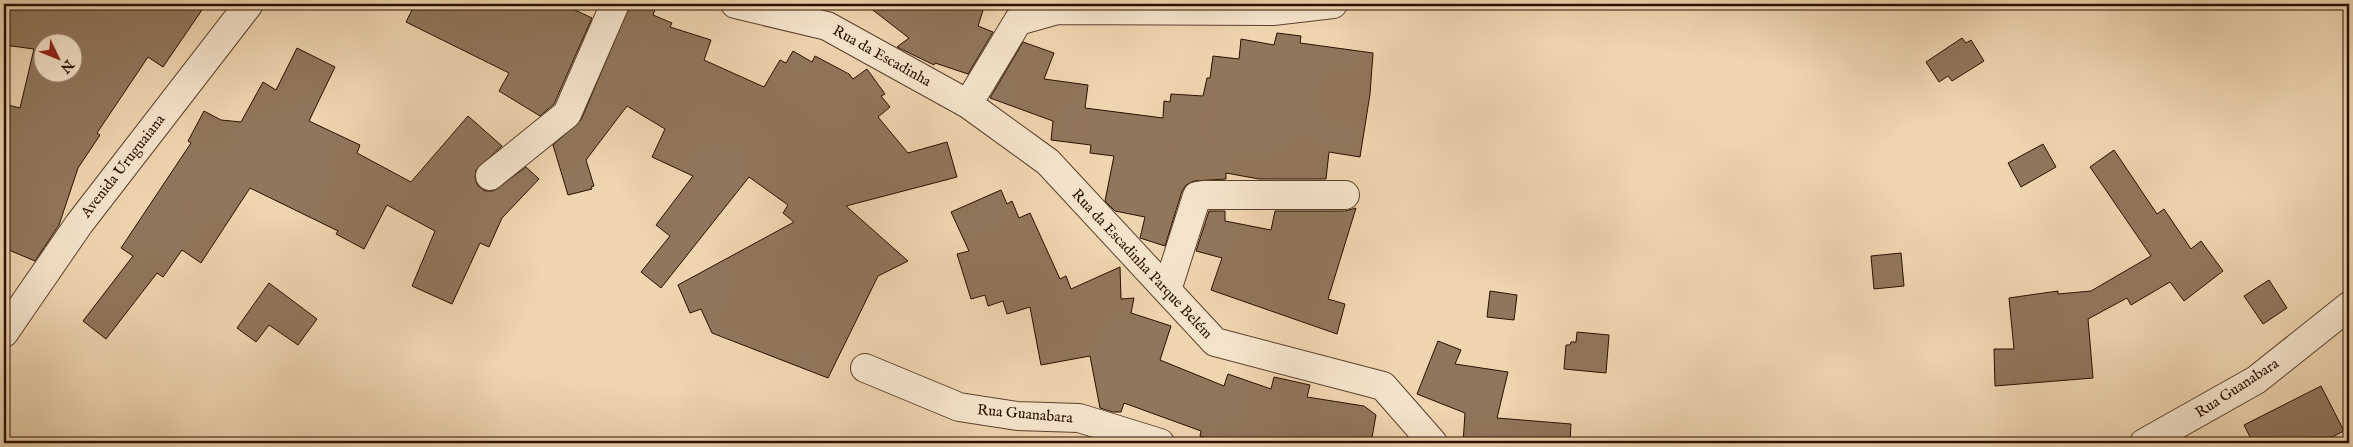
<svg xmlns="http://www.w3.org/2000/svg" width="2353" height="447" font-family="'IM FELL English',serif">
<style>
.building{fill:#90765b;stroke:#2a1000;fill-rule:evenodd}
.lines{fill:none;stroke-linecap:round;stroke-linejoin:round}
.minor-casing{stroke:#5b412c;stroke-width:30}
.minor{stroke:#f4e3cb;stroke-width:28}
.labels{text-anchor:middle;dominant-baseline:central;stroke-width:4.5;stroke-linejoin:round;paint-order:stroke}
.street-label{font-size:15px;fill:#2a1000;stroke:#f4e3cb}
</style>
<rect width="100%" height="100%" fill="#eed4af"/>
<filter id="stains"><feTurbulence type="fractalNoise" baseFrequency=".004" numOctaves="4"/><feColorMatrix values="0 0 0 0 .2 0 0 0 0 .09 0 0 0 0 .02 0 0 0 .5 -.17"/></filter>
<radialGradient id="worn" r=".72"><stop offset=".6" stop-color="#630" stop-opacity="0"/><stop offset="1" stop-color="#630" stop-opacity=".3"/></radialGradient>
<path class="building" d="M4,4H206L163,67L148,57L97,133L100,135L78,168L59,225L35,261L4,248V104L20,108L34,49L4,45ZM42,42H72V72H42Z
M415,4H562L592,18L554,104L540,116L499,91L509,73L406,22Z
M630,4H657L653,15L672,23L670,27L711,40L704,60L764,87L780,60L786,63L793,51L812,62L815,56L849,74L853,79L867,69L885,94L881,96L890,107L878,117L908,153L947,142L957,177L846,206L908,261L878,276L828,378L712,333L701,309L690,313L678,285L794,222L783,213L788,205L749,177L661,288L641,272L670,236L656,225L693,176L652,157L665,129L627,106L586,160L594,186L591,187L592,189L568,195L553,145L581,120Z
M865,4H985L978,26L993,32L968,74L935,63L934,65L897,47L909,38Z
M1277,33L1301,36L1300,43L1373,53L1370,94L1360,157L1329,152L1326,179H1259L1226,173V179L1194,181L1186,185L1182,191L1165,246L1140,238L1145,217L1115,211L1105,201L1114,156L1090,153L1091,145L1051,140L1053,121L990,98L1023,42L1054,53L1044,79L1088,85L1085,108L1163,118L1164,101L1170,102L1171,94L1203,96L1207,78H1210L1213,56L1239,59L1241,39L1274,45Z
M1962,38L1966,43L1971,40L1984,61L1952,81L1948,76L1939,82L1926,62Z
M297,48L335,67L309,121L360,145L357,153L411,182L468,116L502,146L476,170L475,178L478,186L485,191H493L526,167L539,179L502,218L489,247L480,243L452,304L412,286L435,231L387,205L364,249L336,234L338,231L250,188L201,263L182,250L163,277L157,273L106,339L83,321L133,256L121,248L191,143L188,141L204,111L221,120L241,122L263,82L276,90Z
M2043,144L2056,167L2021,187L2008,163Z
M2114,150L2157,214L2164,209L2191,249L2201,241L2223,271L2184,301L2170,282L2131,305L2127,298L2088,319L2093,378L1995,386L1994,349H2014L2009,298L2058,291V294L2091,291L2151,256L2090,167Z
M1001,190L1007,204L1012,201L1019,218L1030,213L1060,279L1066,276L1071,289L1120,267L1121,299L1134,298L1131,313L1171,326L1160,360L1224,386L1228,374L1271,389L1274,377L1310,385L1307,397L1364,406L1376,415L1371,443H1220L1200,436L1201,431L1124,403L1121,412H1113L1100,408L1090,356L1041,365L1030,307L1007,314L1003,301L988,306L985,295L971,299L957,254L969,251L951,212Z
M1356,208L1328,299L1345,304L1337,334L1211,290L1222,258L1196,251L1209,211H1225V221L1271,230L1275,211H1345Z
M1901,253L1904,286L1874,289L1871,256Z
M2269,280L2287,308L2263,324L2244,296Z
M269,283L317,319L298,345L269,325L256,342L237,328Z
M1490,291L1517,295L1514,320L1487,317Z
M1577,332L1609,335L1606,373L1564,369L1566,345H1570L1571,342H1576Z
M1438,341L1461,350L1455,364L1508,372L1497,418L1571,424L1570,443H1463L1465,413L1417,394Z
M2321,386L2344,431L2320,443H2253L2244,425Z"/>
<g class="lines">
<defs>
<path id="minor" d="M735,4L827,26L968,104L1048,162L1215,342L1383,386L1433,443
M968,104L1018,21L1057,10L1273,11L1333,4
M490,176L567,114L615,4
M1167,290L1197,196L1203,195H1345
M4,333L79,224L249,4
M865,368L959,407L1017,416L1079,418L1160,443
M2144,443L2256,380L2349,306"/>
</defs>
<use href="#minor" class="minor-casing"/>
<use href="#minor" class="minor"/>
</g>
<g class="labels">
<g class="street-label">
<text transform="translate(882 56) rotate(29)">Rua da Escadinha</text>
<text transform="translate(123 166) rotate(-52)">Avenida Uruguaiana</text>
<text transform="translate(1142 264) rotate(47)">Rua da Escadinha Parque Belém</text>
<text transform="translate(2237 388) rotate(-33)">Rua Guanabara</text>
<text transform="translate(1025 414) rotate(5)">Rua Guanabara</text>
</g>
</g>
<rect width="2353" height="447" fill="none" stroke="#eed4af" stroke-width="20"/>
<rect x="5" y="5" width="2343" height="437" fill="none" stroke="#2a1000" stroke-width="2.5"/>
<rect x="10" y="10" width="2333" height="427" fill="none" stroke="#2a1000"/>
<g transform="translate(58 58) rotate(133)"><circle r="24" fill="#f4e3cb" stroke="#a38f7a"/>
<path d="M0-4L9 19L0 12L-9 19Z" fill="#8f2418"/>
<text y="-8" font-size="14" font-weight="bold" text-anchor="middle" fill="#2a1000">N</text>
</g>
<rect width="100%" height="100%" filter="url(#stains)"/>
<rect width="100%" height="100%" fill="url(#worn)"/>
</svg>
